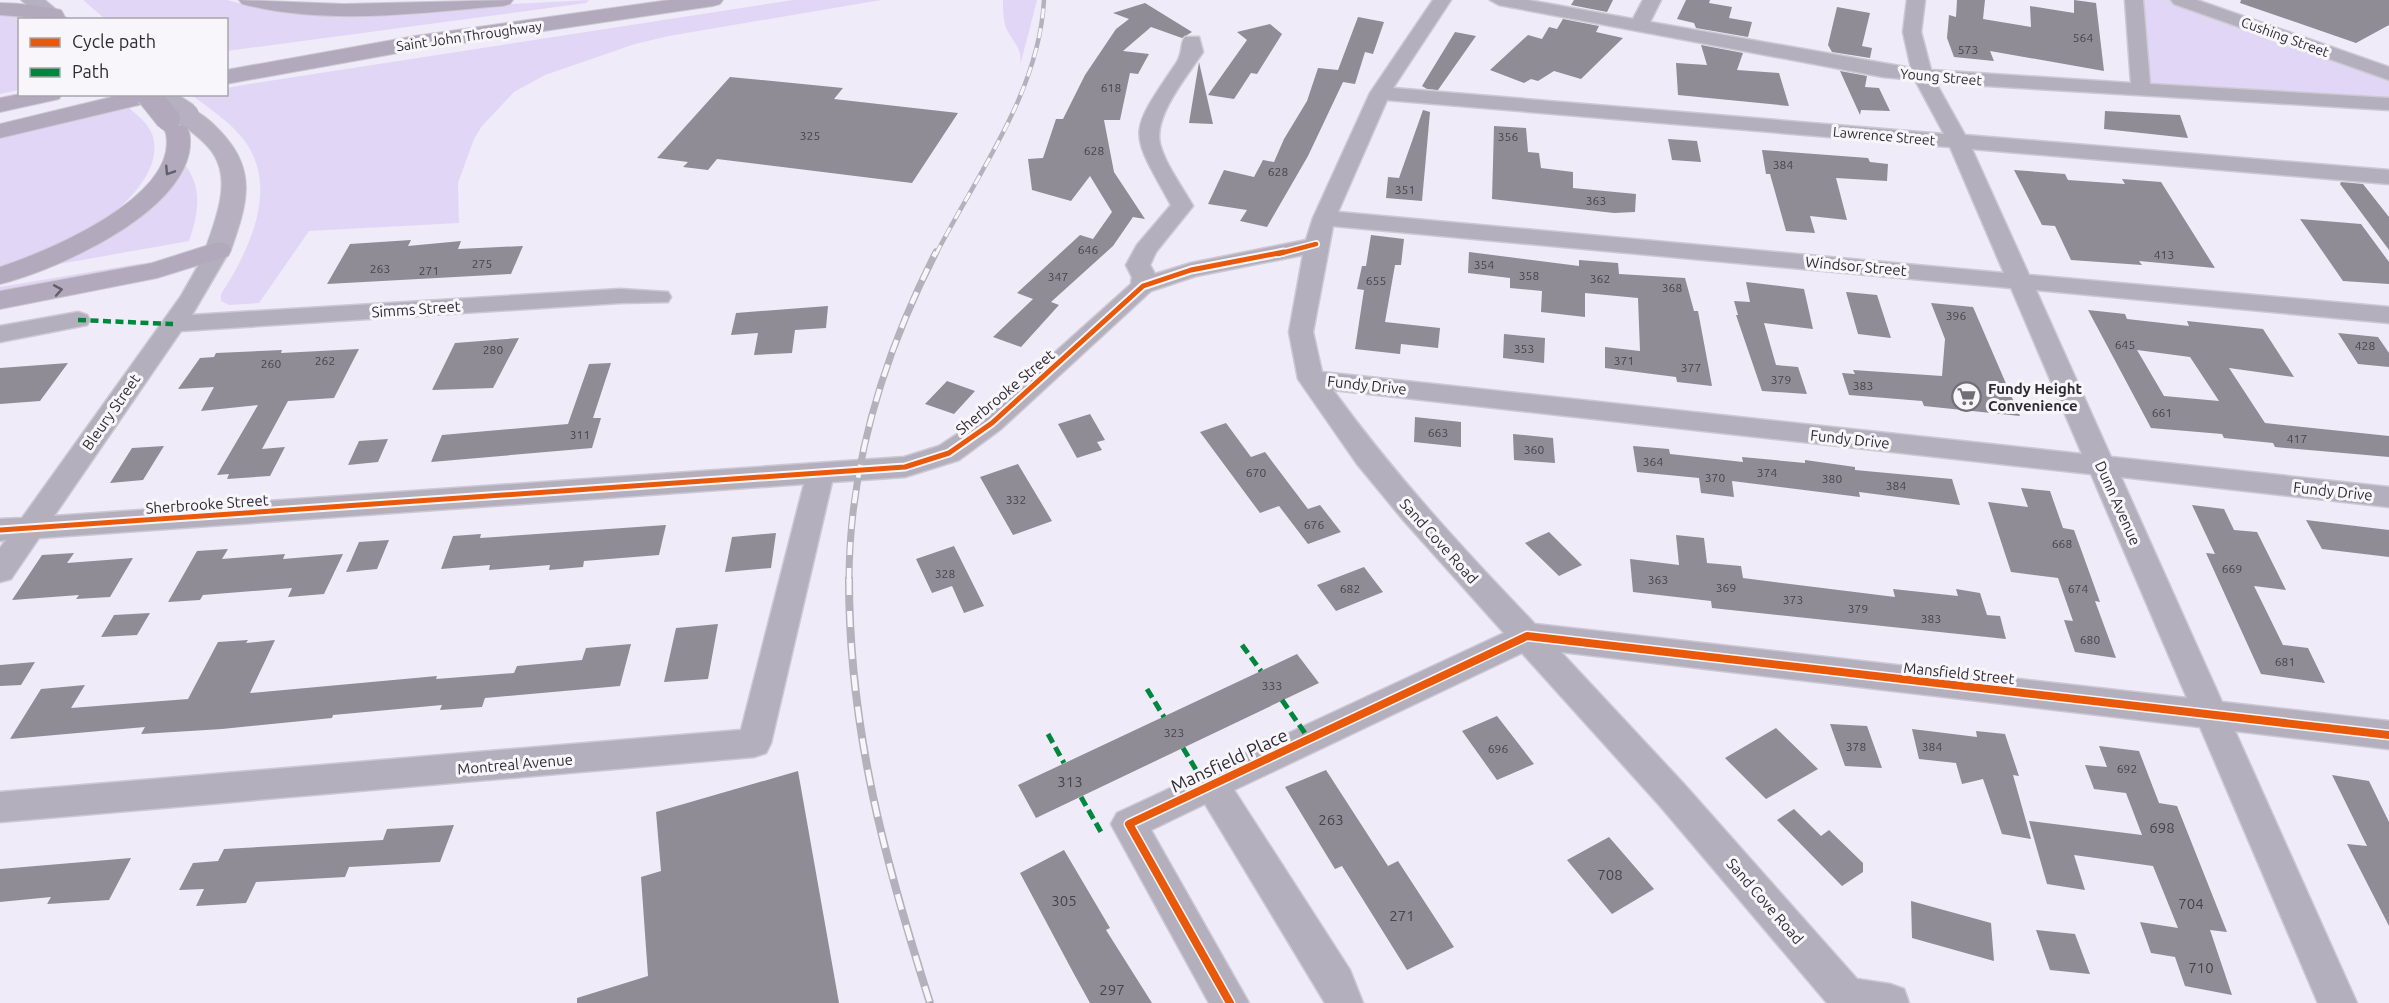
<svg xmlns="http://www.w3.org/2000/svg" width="2389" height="1003" font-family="Ubuntu,sans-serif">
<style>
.green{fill:#e2d6f7}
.building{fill:#8f8c96;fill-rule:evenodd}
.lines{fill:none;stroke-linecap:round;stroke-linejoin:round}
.minor-casing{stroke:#cdc9d4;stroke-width:3}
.major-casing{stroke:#cdc9d4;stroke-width:2}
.highway-casing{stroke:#cdc9d4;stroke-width:2}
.minor{fill:#b4afbc;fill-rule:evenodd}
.major{fill:#b7b0c1;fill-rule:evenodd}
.highway{fill:#b2aabc;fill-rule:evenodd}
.rail-far2-casing{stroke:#b4b0bc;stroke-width:4.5}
.rail-far1-casing{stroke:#b4b0bc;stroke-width:7}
.rail-casing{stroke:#b4b0bc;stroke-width:8}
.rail-far2{stroke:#f8f6fb;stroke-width:3;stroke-dasharray:10;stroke-linecap:butt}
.rail-far1{stroke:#f8f6fb;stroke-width:4.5;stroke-dasharray:13;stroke-linecap:butt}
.rail{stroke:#f8f6fb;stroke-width:5;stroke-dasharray:16;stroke-linecap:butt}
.major-bridge-casing{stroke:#cdc9d4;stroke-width:26;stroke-linecap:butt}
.highway-bridge-casing{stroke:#cdc9d4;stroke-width:26;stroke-linecap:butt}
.major-bridge{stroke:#b7b0c1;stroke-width:24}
.highway-bridge{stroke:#b2aabc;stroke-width:24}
.quiet-far1{stroke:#00873e;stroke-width:4.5;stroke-dasharray:8 4.5;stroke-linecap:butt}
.quiet{stroke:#00873e;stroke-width:5;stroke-dasharray:10 5;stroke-linecap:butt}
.cycleway-far2-casing{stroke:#f8f6fb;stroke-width:8}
.cycleway-far1-casing{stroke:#f8f6fb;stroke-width:9}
.cycleway-casing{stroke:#f8f6fb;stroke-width:11}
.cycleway-far2{stroke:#e8590c;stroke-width:4.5}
.cycleway-far1{stroke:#e8590c;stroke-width:5}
.cycleway{stroke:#e8590c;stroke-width:8}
.oneway{stroke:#635e6a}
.labels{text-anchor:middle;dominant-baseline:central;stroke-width:6;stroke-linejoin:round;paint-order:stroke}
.number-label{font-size:12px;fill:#46434c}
.far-street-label{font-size:14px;fill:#2e2b34;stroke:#f8f6fb}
.street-label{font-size:15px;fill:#2e2b34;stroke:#f8f6fb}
.poi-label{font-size:15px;font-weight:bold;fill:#2e2b34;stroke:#f8f6fb;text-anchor:start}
.near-number-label{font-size:15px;fill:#46434c}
.near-street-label{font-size:18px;fill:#2e2b34;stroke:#f8f6fb}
</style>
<rect width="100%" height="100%" fill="#efebf8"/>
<path class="green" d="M83,0H227L261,9L321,14L589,0L586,3L227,51L226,20L105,19Z
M793,0H881L669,36L635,44L545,75L514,92L482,126L474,139L458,183L459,223L309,231L259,303L229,305L221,301V294C249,251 280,188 244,140C230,122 210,109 192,95L226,94L227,88L243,85Z
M1003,0H1037L1020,66C1023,48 1014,44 1007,30C1003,22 1003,9 1003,0Z
M2134,0H2180L2389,74V104L2141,90Z
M0,12L29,19L20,20L19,90L0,94Z
M128,107C137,115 147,122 152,134C167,174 111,219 80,236C55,249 26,258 0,269V136Z
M182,166H186C203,190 198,214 189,241L54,265Z
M143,263L119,271L0,292V287Z"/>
<path class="building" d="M1574,0H1613L1607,12L1571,5Z
M1686,0H1710L1709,3L1732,7L1729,18L1752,22L1748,37L1696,28L1694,23L1677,19Z
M1957,0H1985L1983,19L2031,27L2030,6L2074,13V0L2096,3L2104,71L1990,51L1994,61L1954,57L1947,38L1949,15L1956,17Z
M2241,0H2389V25L2356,43L2240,3Z
M1145,3L1192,32L1182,38L1151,27L1123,51L1149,54L1138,74L1130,73L1120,120H1104L1114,172L1145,219L1133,217L1113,246L1051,302L1059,305L1021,347L993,337L1033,299L1017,293L1080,235L1093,239L1112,212L1090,176L1071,201L1032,190L1028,159L1043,158L1056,119H1063L1085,75L1116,29L1129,19L1113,13Z
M1837,7L1870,13L1862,46L1872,48L1870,58L1832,52L1828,45Z
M1358,17L1384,22L1373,54L1365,52L1355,84L1343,82L1308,156L1267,227L1240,221L1247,210L1208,204L1224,170L1254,177L1263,160L1274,162L1284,139L1307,101L1318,68L1338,70Z
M1563,19L1599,26L1596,32L1623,38L1581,79L1554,71L1538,81L1531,79L1524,83L1490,70L1528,35L1542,39L1549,27L1557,29Z
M1270,24L1282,34L1257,74L1251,73L1234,99L1208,95L1247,40L1237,32Z
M1455,32L1476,36L1438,90L1427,89L1422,86Z
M1701,45L1743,53L1737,70L1779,73L1789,106L1678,95L1676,63L1707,65Z
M1199,62L1213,124L1189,123Z
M1840,71L1867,76L1865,87L1879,88L1890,111L1861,110L1860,115Z
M730,77L843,88L834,99L958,113L912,183L717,159L708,170L683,167L688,162L657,158Z
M1423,110L1430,112L1422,201L1386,198L1388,177L1399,178Z
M2105,111L2180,115L2188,138L2104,129Z
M1494,126L1526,128L1528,152L1539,153L1541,168L1573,172V188L1636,194L1635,212L1614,213L1492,199Z
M1668,139L1697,141L1701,162L1672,160Z
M1762,150L1868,158L1870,162L1888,164L1887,181L1836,178L1847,220L1810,216L1815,233L1786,231L1770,174H1766Z
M2014,170L2065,174L2068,180L2125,184L2122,179L2161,182L2215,268L2139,261L2142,265L2071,260L2055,226L2042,225Z
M2341,182L2363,184L2389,217V250L2340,184Z
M2300,219L2361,224L2389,262V284L2343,281Z
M1371,235L1404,239L1401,265H1395L1385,322L1440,328L1438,348L1401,344L1400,354L1355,349L1364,290L1357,289L1362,266H1366Z
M411,240L408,246L461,241L458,249L523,246L511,274L327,284L350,244Z
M1469,252L1579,266V260L1618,263L1619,274L1685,278L1694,311H1698L1712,386L1677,382L1676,377L1605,368V347L1640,351L1638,298L1585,293V317L1541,312L1542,291L1510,288V278L1468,273Z
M1746,282L1804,289L1813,329L1764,323L1776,365L1798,367L1807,394L1762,391L1736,315H1738L1734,301L1750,302Z
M1846,292L1877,295L1891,338L1858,334Z
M1931,303L1973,307L2020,416L1924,406L1922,401L1849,395L1842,373L1855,374L1853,370L1942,376L1945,339Z
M828,306L826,328L795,330L792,353L754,355L758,333L731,335L736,313Z
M2088,310L2125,314L2127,319L2189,326L2187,321L2263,329L2294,377L2229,368L2265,423L2389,436V457L2275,447L2273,443L2224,438L2222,434L2151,428ZM2137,350L2190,357L2219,401L2164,396Z
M2338,333L2378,337L2389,353V367L2358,364Z
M1504,334L1545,338L1544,363L1503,358Z
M519,338L493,388L432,390L455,343Z
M359,349L334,398L288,401L262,449L285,447L270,476L227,479L229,474L217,475L258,405L201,411L214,387L178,389L200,358L214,357L216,353L282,350L281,353Z
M68,363L40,401L0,404V368Z
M611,363L593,418H601L592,448L431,462L442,435L568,424L589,364Z
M947,381L975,391L954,414L925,404Z
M1090,414L1105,440L1097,442L1102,450L1077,458L1058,424Z
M1415,417L1461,422V447L1414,442Z
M1226,423L1251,457L1265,452L1308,509L1320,505L1341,532L1308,544L1279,506L1260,513L1200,432Z
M1513,434L1553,438L1555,463L1514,460Z
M388,439L378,462L348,465L359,441Z
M164,446L143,480L110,483L132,448Z
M1633,446L1669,449L1670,454L1743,462L1742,457L1805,463V460L1855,467V470L1952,479L1960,505L1859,492L1860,497L1732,481L1734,497L1701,493L1699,478L1637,472Z
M1018,464L1052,521L1013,535L980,477Z
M2021,488L2050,491L2063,528L2074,530L2100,602L2095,601L2116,658L2075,652L2064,620L2073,621L2058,578L2011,572L1988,502L2028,507Z
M2192,505L2224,509L2234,530L2257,532L2286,590L2254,586L2283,645L2308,648L2325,683L2261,674L2206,553L2215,554Z
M2306,520L2389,530V557L2322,549Z
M666,525L659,555L584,561L583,567L549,570L550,565L489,570L490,565L441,569L453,536L481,534L480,538Z
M1549,532L1582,565L1559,576L1525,543Z
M776,533L771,568L725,572L732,537Z
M1676,535L1704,538L1707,563L1741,566L1743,578L1895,597L1893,589L1958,596L1956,589L1980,593L1987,615L2000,616L2006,639L1712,608L1711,601L1633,592L1630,559L1679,565Z
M389,540L377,569L346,572L359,542Z
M954,546L984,606L964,613L952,586L932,593L916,559Z
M228,549L222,559L285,554L283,559L343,554L324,594L288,597L292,588L203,595L200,600L168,602L197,551Z
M74,553L67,563L133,558L110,597L76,599L79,595L12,600L42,555Z
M1364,567L1383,592L1336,611L1317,585Z
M150,613L137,635L101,637L114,615Z
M718,624L708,679L664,682L676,628Z
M248,640L246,643L275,640L250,693L437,676L436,679L514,673L517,666L582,660L586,648L631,644L620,686L485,698L482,707L440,710L442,705L333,715L332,718L222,729L141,734L145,727L10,739L41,689L85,685L71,708L188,699L218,642Z
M1297,654L1319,683L1036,818L1018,785Z
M35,662L21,685L0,686V665Z
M1497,716L1534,764L1497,780L1462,731Z
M1830,724L1867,726L1882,768L1845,766Z
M1776,728L1818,769L1766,799L1725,758Z
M1912,729L1977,737L1976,731L2005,734L2019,776L2013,775L2031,839L2002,834L1983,779L1962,784L1956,763L1919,759Z
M2099,746L2139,751L2159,803L2177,806L2227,932L2210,930L2232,995L2185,986L2175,957L2151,953L2140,922L2178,928L2153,866L2074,855L2085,890L2047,884L2029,821L2142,835L2126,793L2094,789L2085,765L2107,767Z
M1326,770L1388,866L1398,861L1454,947L1407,970L1342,866L1335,869L1285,787Z
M798,771L839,1003H577V998L648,976L641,877L661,871L656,812Z
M2332,775L2369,781L2389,822V926L2347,844L2367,846Z
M1794,809L1821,836L1829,830L1863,863V872L1842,886L1777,820Z
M454,825L440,862L349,867L345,877L256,882L246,903L196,906L204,889L179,890L193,863L218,861L224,849L383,840L387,829Z
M1609,837L1654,889L1612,914L1567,860Z
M1064,850L1110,928L1106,930L1152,1003H1090L1074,974L1020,873Z
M131,858L109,900L47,904L51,897L0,902V869Z
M1911,901L1991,923L1994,961L1912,938Z
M2036,930L2075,934L2090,974L2050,970Z"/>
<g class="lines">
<defs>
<path id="minor" d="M1433,0H1451L1393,88L1944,134L1915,80L1883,77L1499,5L1490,0H1528L1633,19L1643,0H1661L1650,22L1911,68L1903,32L1907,0H1925L1921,32L1931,70L2131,83L2125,0H2143L2150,84L2389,98V110L1936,83L1965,135L2389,170V184L1972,149L2029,275L2389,307V323L2036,290L2111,457L2389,487V507L2121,477L2222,702L2389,721V749L2235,731L2357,1003H2318L2200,727L1561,652L1684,784L1857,979L1890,984L1904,989L1909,1003H1827L1660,806L1522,653L1234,790L1350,970L1363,1003H1325L1205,804L1151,830L1249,1003H1209L1117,835L1111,824L1117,813L1504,633L1404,521L1357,464L1298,379L1289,332L1303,255L1196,276L1151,291L1001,429L959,460L905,477L832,482L771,743L766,753L754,757L0,822V792L741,730L804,484L39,538L11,579L0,582V548L6,540L0,541V519L22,518L181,296L210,245H226L230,250L192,315L620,289L668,292L671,297L668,302L620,303L181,331L54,516L904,457L939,446L983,417L1131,284L1132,277L1126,265L1137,245L1171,205C1129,129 1127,136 1177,62C1183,52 1180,44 1185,37H1199L1203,52C1188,75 1153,116 1160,144C1166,166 1182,186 1193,206L1156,252L1150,265L1155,274L1191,263L1306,240L1313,218L1370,93ZM1387,100L1950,147L2004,273L1338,212ZM1333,226L2011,288L2082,454L1322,372L1313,332ZM1333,390L2091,474L2187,698L1535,624C1463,549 1394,474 1333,390Z
M2171,0H2197L2389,67V80L2174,4Z
M78,312L87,315L90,320L87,325L0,342V326Z"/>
<path id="major" d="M21,0H45L69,20H44Z
M187,108C200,111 212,122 221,132C258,171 247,204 231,250L228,256L218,258L208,256L205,250C216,218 234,177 209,148C199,136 184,128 175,115L179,110Z"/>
<path id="highway" d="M239,0L344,4L513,0L510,4L503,6C416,13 327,26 242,4Z
M669,0H723L720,4L713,6L415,50L226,84V70L415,36Z
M0,3C21,3 41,6 61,10L64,15L61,20L0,15Z
M20,94H62L59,99L0,112V98Z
M124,94H167L164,99L0,138V124Z
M168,112C179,115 190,126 190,138C195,209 57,270 0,284V267C46,252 179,197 166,134C165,129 159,124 156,119L160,114Z
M218,242L228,244L231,250L228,256L157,278L0,309V291L152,263Z"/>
</defs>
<use href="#minor" class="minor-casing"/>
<use href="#major" class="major-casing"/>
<use href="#highway" class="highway-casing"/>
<use href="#minor" class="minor"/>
<use href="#major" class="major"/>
<use href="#highway" class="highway"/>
<defs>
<path id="rail-far2" d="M936,254C977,174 1039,93 1044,0"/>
<path id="rail-far1" d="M849,581C849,466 884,354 936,252"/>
<path id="rail" d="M849,579C849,730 885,861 930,1003"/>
</defs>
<use href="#rail-far2" class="rail-far2-casing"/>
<use href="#rail-far1" class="rail-far1-casing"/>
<use href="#rail" class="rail-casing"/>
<use href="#rail-far2" class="rail-far2"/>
<use href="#rail-far1" class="rail-far1"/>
<use href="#rail" class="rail"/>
<defs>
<path id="major-bridge" d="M155,94L187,115"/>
<path id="highway-bridge" d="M148,94L168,119"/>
</defs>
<use href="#major-bridge" class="major-bridge-casing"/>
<use href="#highway-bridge" class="highway-bridge-casing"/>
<use href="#major-bridge" class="major-bridge"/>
<use href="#highway-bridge" class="highway-bridge"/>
<path class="quiet-far1" d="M78,320L173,324"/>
<path class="quiet" d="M1242,645L1261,671
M1147,689L1164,717
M1282,700L1309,739
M1048,734L1064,763
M1183,748L1207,788
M1081,797L1101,832"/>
<defs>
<path id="cycleway-far2" d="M1278,254L1316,244"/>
<path id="cycleway-far1" d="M0,530L905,467L949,453L992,423L1143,286L1191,270L1284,252"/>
<path id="cycleway" d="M1230,1003L1129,824L1527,636L2389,735"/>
</defs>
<use href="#cycleway-far2" class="cycleway-far2-casing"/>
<use href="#cycleway-far1" class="cycleway-far1-casing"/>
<use href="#cycleway" class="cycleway-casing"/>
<use href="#cycleway-far2" class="cycleway-far2"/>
<use href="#cycleway-far1" class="cycleway-far1"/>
<use href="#cycleway" class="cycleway"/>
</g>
<defs><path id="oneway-chevron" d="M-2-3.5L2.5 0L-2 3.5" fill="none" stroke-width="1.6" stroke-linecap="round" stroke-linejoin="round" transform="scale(1.5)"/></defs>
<g class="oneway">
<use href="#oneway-chevron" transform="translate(169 171) rotate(123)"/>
<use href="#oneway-chevron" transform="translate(58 290) rotate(-10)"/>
</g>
<defs>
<symbol id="supermarket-ring" viewBox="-11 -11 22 22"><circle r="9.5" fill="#f8f6fb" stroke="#726e79" stroke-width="1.5"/><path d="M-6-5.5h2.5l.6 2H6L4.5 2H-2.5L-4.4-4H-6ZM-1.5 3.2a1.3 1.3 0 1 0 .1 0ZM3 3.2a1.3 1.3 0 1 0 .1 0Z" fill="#726e79"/></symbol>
</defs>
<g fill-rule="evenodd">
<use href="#supermarket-ring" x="1950" y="380" width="33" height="33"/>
</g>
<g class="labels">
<g class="number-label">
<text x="2083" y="37">564</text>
<text x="1968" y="49">573</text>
<text x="1111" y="87">618</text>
<text x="810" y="135">325</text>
<text x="1508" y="136">356</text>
<text x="1094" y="150">628</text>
<text x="1783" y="164">384</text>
<text x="1278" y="171">628</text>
<text x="1405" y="189">351</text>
<text x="1596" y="200">363</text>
<text x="1088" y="249">646</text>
<text x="2164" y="254">413</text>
<text x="482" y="263">275</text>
<text x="1484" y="264">354</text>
<text x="380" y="268">263</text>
<text x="429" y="270">271</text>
<text x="1529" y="275">358</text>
<text x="1058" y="276">347</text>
<text x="1600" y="278">362</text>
<text x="1376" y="280">655</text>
<text x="1672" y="287">368</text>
<text x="1956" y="315">396</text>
<text x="2125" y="344">645</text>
<text x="2365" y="345">428</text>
<text x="1524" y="348">353</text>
<text x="493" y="349">280</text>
<text x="325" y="360">262</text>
<text x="1624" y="360">371</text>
<text x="271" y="363">260</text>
<text x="1691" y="367">377</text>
<text x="1781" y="379">379</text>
<text x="1863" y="385">383</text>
<text x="2162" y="412">661</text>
<text x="1438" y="432">663</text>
<text x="580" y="434">311</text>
<text x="2297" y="438">417</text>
<text x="1534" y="449">360</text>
<text x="1653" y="461">364</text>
<text x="1256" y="472">670</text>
<text x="1767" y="472">374</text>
<text x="1715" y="477">370</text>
<text x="1832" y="478">380</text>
<text x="1896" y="485">384</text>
<text x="1016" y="499">332</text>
<text x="1314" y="524">676</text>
<text x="2062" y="543">668</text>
<text x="2232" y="568">669</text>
<text x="945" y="573">328</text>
<text x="1658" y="579">363</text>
<text x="1726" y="587">369</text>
<text x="1350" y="588">682</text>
<text x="2078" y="588">674</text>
<text x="1793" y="599">373</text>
<text x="1858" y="608">379</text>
<text x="1931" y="618">383</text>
<text x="2090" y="639">680</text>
<text x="2285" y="661">681</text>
<text x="1272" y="685">333</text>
<text x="1174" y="732">323</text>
<text x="1856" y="746">378</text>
<text x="1932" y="746">384</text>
<text x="1498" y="748">696</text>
<text x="2127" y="768">692</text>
</g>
<g class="far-street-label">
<text transform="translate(469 36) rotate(-8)">Saint John Throughway</text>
<text transform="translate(2285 37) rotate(20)">Cushing Street</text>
<text transform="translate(1941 77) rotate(5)">Young Street</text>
<text transform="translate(1884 136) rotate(5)">Lawrence Street</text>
</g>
<g class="street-label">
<text transform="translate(1856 266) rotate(5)">Windsor Street</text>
<text transform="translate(416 309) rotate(-4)">Simms Street</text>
<text transform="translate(1367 385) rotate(6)">Fundy Drive</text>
<text transform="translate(1005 392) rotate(-40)">Sherbrooke Street</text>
<text transform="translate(111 412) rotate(-55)">Bleury Street</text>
<text transform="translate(1850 439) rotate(6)">Fundy Drive</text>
<text transform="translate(2333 491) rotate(6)">Fundy Drive</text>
<text transform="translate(2118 503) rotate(66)">Dunn Avenue</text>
<text transform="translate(207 504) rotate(-4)">Sherbrooke Street</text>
<text transform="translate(1439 541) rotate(48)">Sand Cove Road</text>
<text transform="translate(1959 673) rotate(6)">Mansfield Street</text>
<text transform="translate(515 764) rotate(-5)">Montreal Avenue</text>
<text transform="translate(1765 901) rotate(49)">Sand Cove Road</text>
</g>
<g class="poi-label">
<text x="1988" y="388">Fundy Height<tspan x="1988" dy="17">Convenience</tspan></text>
</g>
<g class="near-number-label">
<text x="1070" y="781">313</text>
<text x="1331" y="819">263</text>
<text x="2162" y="827">698</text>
<text x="1610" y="874">708</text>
<text x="1064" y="900">305</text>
<text x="2191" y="903">704</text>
<text x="1402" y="915">271</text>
<text x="2201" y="967">710</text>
<text x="1112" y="989">297</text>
</g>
<g class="near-street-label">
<text transform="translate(1229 760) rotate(-25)">Mansfield Place</text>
</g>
</g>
<rect x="18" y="18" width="210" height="78" fill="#f8f6fb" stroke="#a7a5ab" stroke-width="1.5"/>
<rect x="30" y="38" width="30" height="9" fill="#e8590c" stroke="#a7a5ab" stroke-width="1.5"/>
<text x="72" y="48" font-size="18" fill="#2e2b34">Cycle path</text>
<rect x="30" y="68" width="30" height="9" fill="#00873e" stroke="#a7a5ab" stroke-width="1.5"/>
<text x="72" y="78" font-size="18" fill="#2e2b34">Path</text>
</svg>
